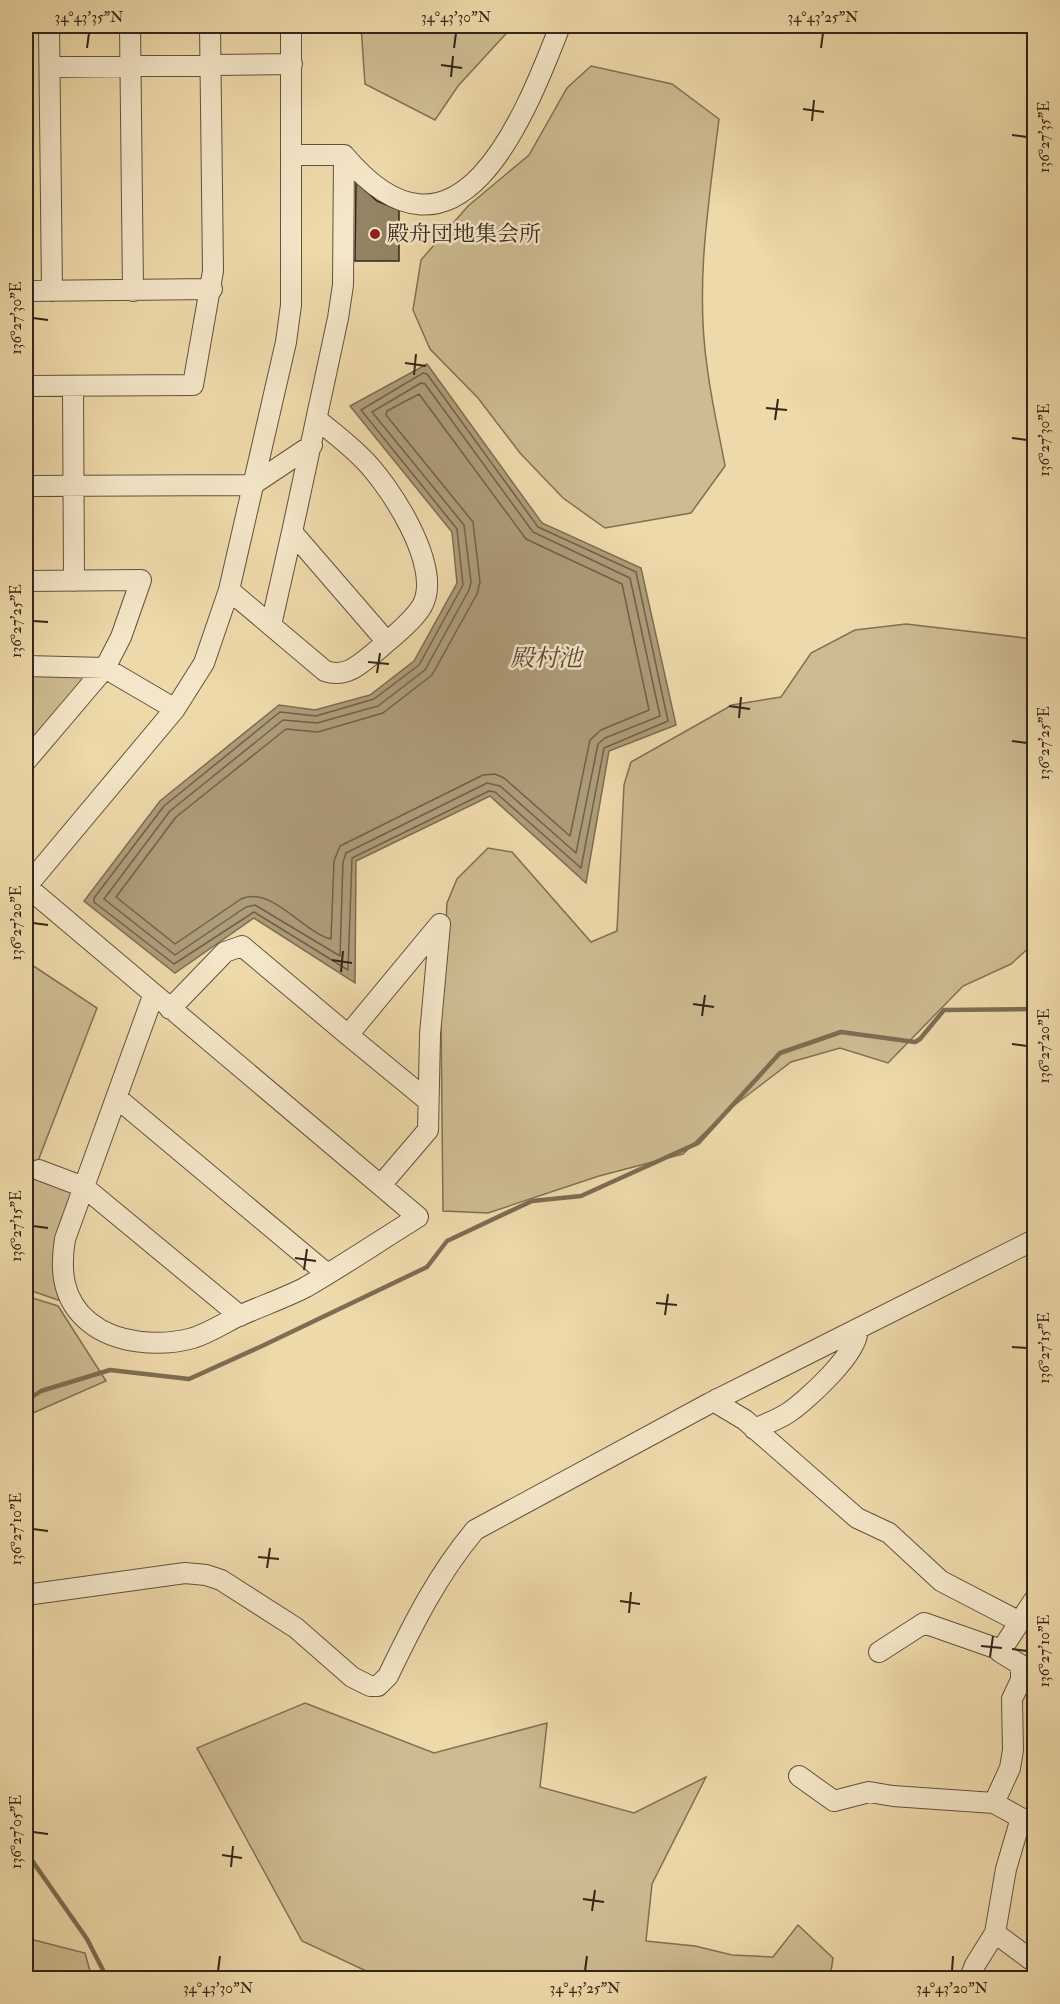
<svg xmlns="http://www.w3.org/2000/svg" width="1060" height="2004" font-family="'IM FELL Double Pica','Noto Serif JP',serif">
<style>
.green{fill:#cebb91;stroke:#807055;stroke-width:1.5}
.water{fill:#ae9c79;stroke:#7c6d53;stroke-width:1.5}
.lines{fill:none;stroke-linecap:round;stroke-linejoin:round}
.shore{stroke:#706149;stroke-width:1.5}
.stream{stroke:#7c6d53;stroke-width:4.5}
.building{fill:#948364;stroke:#322619;stroke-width:1.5}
.minor-casing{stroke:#61533d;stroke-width:22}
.minor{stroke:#f4e6c8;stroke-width:20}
.ticks{fill:none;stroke:#322619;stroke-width:2}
.poi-dot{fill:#8f2418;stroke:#f4e6c8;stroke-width:2}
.labels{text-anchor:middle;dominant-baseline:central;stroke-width:5;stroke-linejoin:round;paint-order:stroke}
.poi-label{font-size:22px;fill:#322619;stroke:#f4e6c8;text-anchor:start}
.water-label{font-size:24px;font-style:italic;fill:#574936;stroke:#f4e6c8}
.neatline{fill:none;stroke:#322619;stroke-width:2}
.ticks-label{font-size:15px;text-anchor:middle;fill:#322619}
</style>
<rect width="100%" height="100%" fill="#eed9aa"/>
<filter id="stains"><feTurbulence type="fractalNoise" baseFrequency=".00333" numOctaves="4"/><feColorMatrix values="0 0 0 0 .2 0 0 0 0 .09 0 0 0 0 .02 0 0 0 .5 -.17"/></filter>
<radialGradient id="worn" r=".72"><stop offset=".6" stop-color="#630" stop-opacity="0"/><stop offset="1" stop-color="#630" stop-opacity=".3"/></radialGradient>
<path class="green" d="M361,26H513L458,86L435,120L365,84Z
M591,66L672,84L719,119C709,200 695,284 707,366C711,399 719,433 725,466L691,513L605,528L563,498L520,453L478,398L430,349L413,310L421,260L468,206L529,155L567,88Z
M906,624L1034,639V943L1011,964L963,986L888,1063L840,1048L791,1062L728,1110L683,1154L599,1176L488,1213L443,1211L441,1020L447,903L457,879L488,848L512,852L591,942L617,931L624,785L631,762L732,705L781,697L811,653L855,630Z
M26,673L81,674L87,677L26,750Z
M26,961L97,1008L26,1192Z
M35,1175L73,1193C64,1228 47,1266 61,1301L26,1289V1206Z
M26,1296L58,1306L106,1381L26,1416Z
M305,1703L434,1753L547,1723L540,1787L634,1813L706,1777L652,1884L646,1941L695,1946L732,1955L773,1957L798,1925L833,1958L830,1978H381L302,1941L197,1748Z
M26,1938L85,1953L92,1978H26Z"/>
<path class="water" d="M427,364L542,523L641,568L676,725L609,751L586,883L490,796L356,861L355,983L254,918L175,973L84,901L160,801L279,705L315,710L370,695L414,661L457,583L452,532L350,406Z"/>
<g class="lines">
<path class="shore" d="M423,373L427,374L538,527L636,572L668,721L604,748L581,868L495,792L489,791L352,858L348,970L254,912L174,964L94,902V898L164,806L280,712L316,716L374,699L419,665L463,585L457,529L361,410Z
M421,383L425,384L533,532L630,578L660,716L605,738L598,744L576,853L500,786L487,783L346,853L343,862L340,956L255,905L246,907L175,955L104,899L170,811L283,720L317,723L378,706L425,670L469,590L471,582L464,525L372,412Z
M419,394L526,539L622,584L649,710L601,730L590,740L570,836L504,778L495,774L483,775L340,846L334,861L331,939C304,933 271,885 241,899L175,944L116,897L176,817L286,729L318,732L383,713L432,675L477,594L480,582L473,522L386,415L387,411Z"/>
<path class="stream" d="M26,1401L41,1391L110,1370L189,1379L262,1346L427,1267L447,1241L532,1201L581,1196L698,1143L780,1053L841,1032L915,1042L920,1039L944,1010L1034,1009
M26,1852L87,1939L107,1978"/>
</g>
<path class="building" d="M356,182L377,201L399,210V261H355Z"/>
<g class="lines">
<defs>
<path id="minor" d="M49,26L52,291
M130,26L133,291
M50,67L292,64
M293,155H344
M344,155L343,285L338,318L292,532L387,642
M344,155C457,289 524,119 560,26
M26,291L212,289
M26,386L193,385L213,271L210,26
M73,386L74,581
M26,486L252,485L312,445
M26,581L141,580L121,637L105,668L26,761
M229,590L325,671C348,679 362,662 380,648C393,637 413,621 422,606C444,567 388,482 360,456C347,443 332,432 318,420
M271,625L292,532
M26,666L105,668L175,709
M26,886L418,1217C381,1240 344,1265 306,1287C285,1298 261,1306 239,1316C224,1323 209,1333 193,1338C160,1347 116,1344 89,1322C62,1300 60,1270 65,1239L153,996
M26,887L175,709L204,663L229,590L286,342L291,305V26
M170,1009L225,952L242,946L348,1035L440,924L430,1034L428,1130L381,1185
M348,1035L427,1100
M117,1098L326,1273
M39,1170L84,1187L240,1316
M717,1399L720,1405L745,1420L857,1518L889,1533L941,1581L1020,1622
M754,1429C766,1424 777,1420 788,1413C805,1402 863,1349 857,1329
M26,1595L185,1573L206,1575L221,1580L296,1628L352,1677L370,1686H378L388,1676C413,1624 438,1574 475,1530L710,1403L1034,1240
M879,1652L924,1623L1001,1650
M799,1776L834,1801L869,1792L893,1796L994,1803L1021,1818L1006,1869L995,1933L1034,1962
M994,1803L1010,1768L1013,1750L1012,1699L1021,1680V1665L1000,1652L1034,1600
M970,1978L975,1965L995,1933"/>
</defs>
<use href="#minor" class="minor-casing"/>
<use href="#minor" class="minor"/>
</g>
<path class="ticks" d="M87,48L89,33M454,48L456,33M821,48L823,33M441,65L462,68M451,77L453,56M803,109L824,112M812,121L814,100M1012,135L1027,137M33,318L48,320M405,363L426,366M414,375L416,354M766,408L787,410M775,420L778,399M1012,438L1027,440M33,621L48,622M368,662L389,664M377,673L380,653M729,706L750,709M739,718L741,697M1012,741L1027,743M33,923L48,925M332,960L352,963M341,972L343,951M693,1004L714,1007M702,1016L705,995M1012,1044L1027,1046M33,1226L48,1228M295,1258L316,1261M304,1270L307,1249M656,1303L677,1305M665,1315L668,1294M1012,1347L1027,1348M33,1529L48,1531M258,1557L279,1559M267,1568L270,1548M620,1601L640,1604M629,1613L631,1592M981,1646L1002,1648M1012,1649L1027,1651M990,1657L993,1636M33,1832L48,1834M222,1855L242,1858M231,1867L233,1846M583,1899L604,1902M592,1911L595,1890M218,1971L220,1956M585,1971L587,1956M952,1971L953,1956"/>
<circle class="poi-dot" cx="375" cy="234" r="6"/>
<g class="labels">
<g class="poi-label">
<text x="387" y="234">殿舟団地集会所</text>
</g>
<g class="water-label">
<text x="546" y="658">殿村池</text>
</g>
</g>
<rect width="1060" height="2004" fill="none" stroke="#eed9aa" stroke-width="66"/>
<rect x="33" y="33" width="994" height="1938" class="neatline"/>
<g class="ticks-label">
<text x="89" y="22">34°43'35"N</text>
<text x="456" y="22">34°43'30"N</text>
<text x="823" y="22">34°43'25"N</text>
<text transform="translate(1044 137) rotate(-90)" y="5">136°27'35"E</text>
<text transform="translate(16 318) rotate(-90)" y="5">136°27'30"E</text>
<text transform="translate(1044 440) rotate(-90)" y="5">136°27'30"E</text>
<text transform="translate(16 621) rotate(-90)" y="5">136°27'25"E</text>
<text transform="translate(1044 743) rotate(-90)" y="5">136°27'25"E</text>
<text transform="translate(16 923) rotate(-90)" y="5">136°27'20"E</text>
<text transform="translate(1044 1046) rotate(-90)" y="5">136°27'20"E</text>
<text transform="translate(16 1226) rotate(-90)" y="5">136°27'15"E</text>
<text transform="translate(1044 1348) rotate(-90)" y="5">136°27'15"E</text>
<text transform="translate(16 1529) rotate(-90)" y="5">136°27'10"E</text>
<text transform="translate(1044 1651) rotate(-90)" y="5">136°27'10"E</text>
<text transform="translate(16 1832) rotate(-90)" y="5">136°27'05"E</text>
<text x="218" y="1993">34°43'30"N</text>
<text x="585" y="1993">34°43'25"N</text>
<text x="952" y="1993">34°43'20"N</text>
</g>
<rect width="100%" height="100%" filter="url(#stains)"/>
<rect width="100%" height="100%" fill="url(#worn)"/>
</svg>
